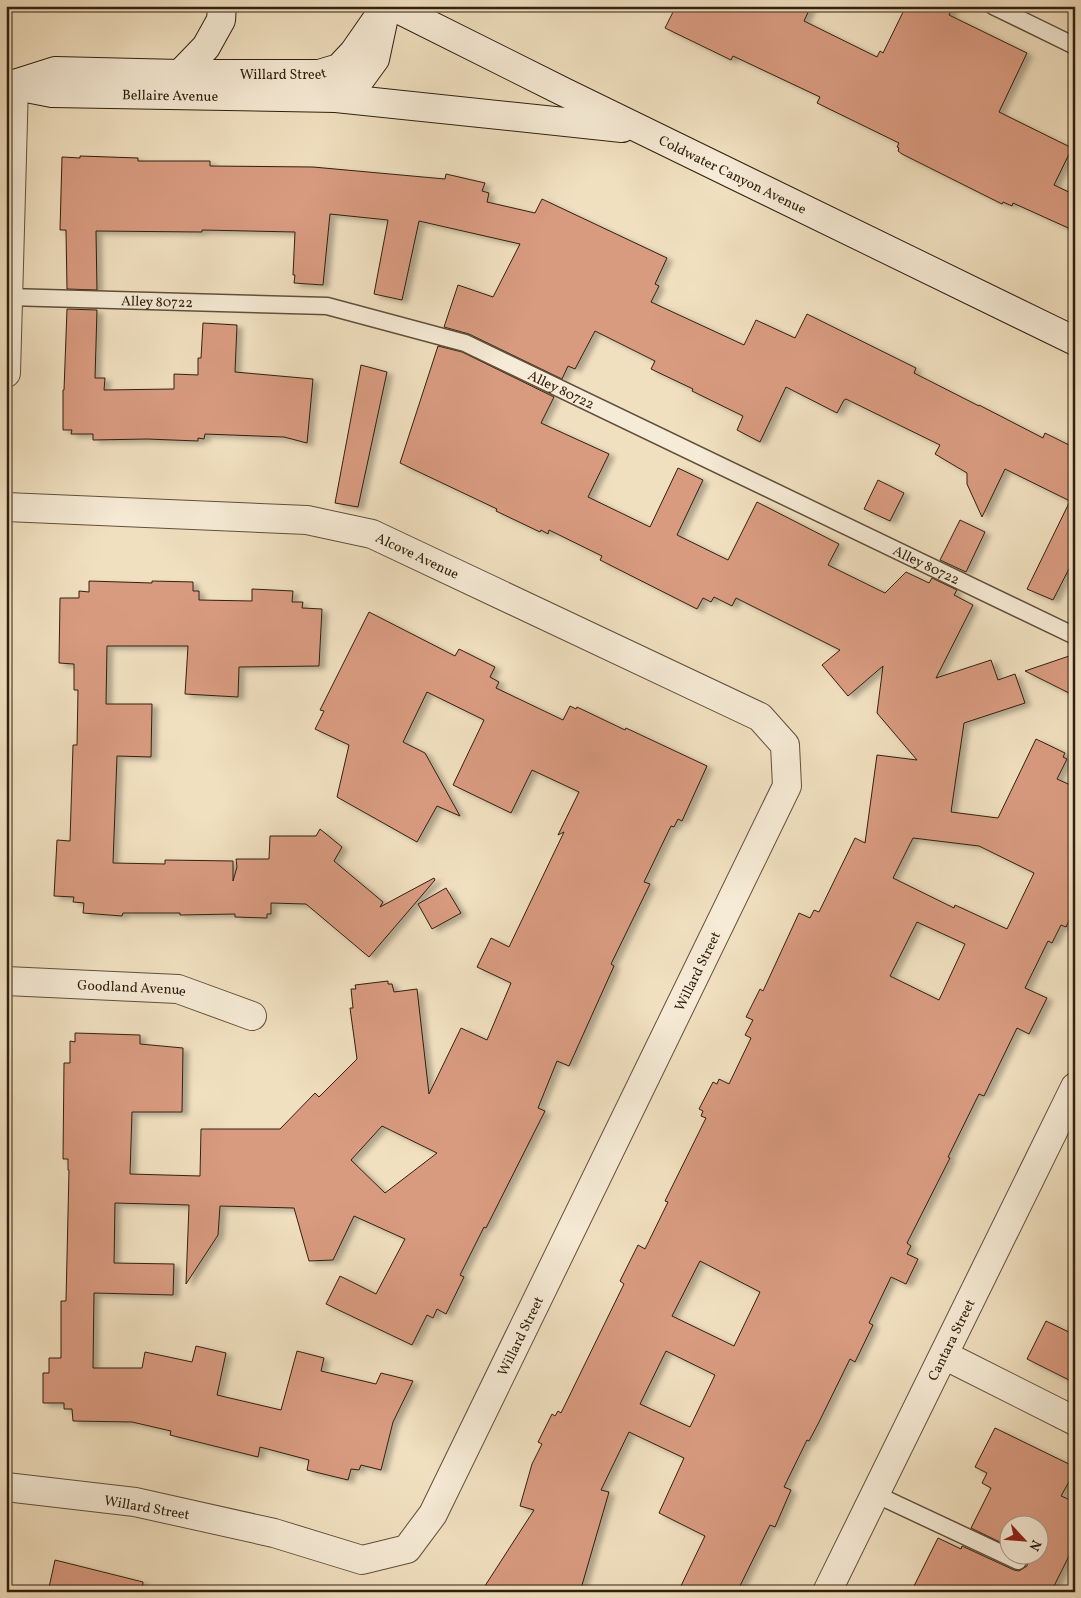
<svg xmlns="http://www.w3.org/2000/svg" width="1081" height="1598" font-family="Vollkorn,serif">
<style>
.building{fill:#d99b80;stroke:#31200e;fill-rule:evenodd;filter:url(#shadow)}
.lines{fill:none;stroke-linecap:round;stroke-linejoin:round}
.lane-casing{stroke:#61503a;stroke-width:19}
.street-casing{stroke:#61503a;stroke-width:30}
.secondary-casing{stroke:#31200e;stroke-width:30}
.lane{stroke:#f6ebd6;stroke-width:16}
.street{stroke:#f6ebd6;stroke-width:28}
.secondary{stroke:#f6ebd6;stroke-width:28}
.labels{text-anchor:middle;stroke-width:4;stroke-linejoin:round;paint-order:stroke}
.street-label{font-size:14px;fill:#31200e;stroke:#f6ebd6}
</style>
<defs>
<filter id="shadow"><feDropShadow dx="5.5" dy="3" stdDeviation="2.5" flood-color="#0004"/></filter>
</defs>
<rect width="100%" height="100%" fill="#f1e0c0"/>
<filter id="stains"><feTurbulence type="fractalNoise" baseFrequency=".004" numOctaves="4"/><feColorMatrix values="0 0 0 0 .2 0 0 0 0 .09 0 0 0 0 .02 0 0 0 .5 -.17"/></filter>
<radialGradient id="worn" r=".72"><stop offset=".6" stop-color="#630" stop-opacity="0"/><stop offset="1" stop-color="#630" stop-opacity=".3"/></radialGradient>
<g class="building">
<path d="M676,6H811L804,21L877,57L880,51L883,53L906,6H953L949,15L1027,53L999,112L1072,148L1054,185L1075,195V231L1013,203L1012,206L1003,202L1002,204L902,154L898,151L899,148L897,147L899,143L817,103L820,97L733,56L731,60L665,28Z"/>
<path d="M80,156L138,158V161H210V166L313,167L445,179L446,174L485,183L482,191L489,193L487,202L535,213L542,199L667,258L655,284L659,286L651,302L744,345L756,320L795,338L807,314L916,368L914,373L979,406V405L1043,438L1045,433L1075,448V557L1053,600L1027,589L1070,501L1005,469L982,517L967,484V473L935,454L940,445L846,399L844,400L837,413L786,387L760,442L737,430L743,416L692,391L693,389L651,369L655,361L595,331L575,369L568,366L562,379L469,334L444,327L458,285L493,297L520,244L419,221L402,300L374,294L388,220L330,214L323,285L294,283L295,275H293L295,232L202,230V232L96,231L97,290L67,289L66,230H60L62,157L80,158Z"/>
<path d="M67,309L97,310L95,378H105L104,390L174,389V374L198,375V358H201L203,323L237,325L235,372L313,379L307,443L284,437L205,434L204,439L198,438V441L147,439L93,440V434H71L72,430H63V390H64Z"/>
<path d="M438,346L462,352L554,397L541,423L609,454L588,497L650,527L678,468L703,480L677,535L728,560L757,502L839,544L828,565L885,593L906,572L929,583L932,578L957,590L954,595L973,605L936,678L991,660L998,680L1015,674L1025,703L964,723L951,812L998,818L1036,739L1065,753L1063,757L1067,759L1057,779L1075,787V908L1066,927L1061,925L1052,943L1048,941L1025,988L1047,998L1029,1034L1017,1028L984,1096L979,1094L948,1157L950,1158L907,1243L911,1246L907,1254L918,1259L906,1284L891,1277L869,1323L873,1325L855,1362L850,1359L818,1424L809,1441L807,1440L784,1487L791,1490L775,1527L770,1525L737,1592H678L705,1536L659,1513L684,1458L629,1432L601,1490L609,1492L580,1592H481L534,1510L520,1506L532,1464L542,1444L538,1442L552,1414L555,1416L558,1411L561,1413L624,1284L620,1281L638,1245L645,1249L668,1202L665,1201L706,1118L701,1116L703,1111L699,1109L713,1082L717,1084L719,1079L729,1084L751,1038L745,1035L753,1020L746,1017L760,989L763,991L799,913L810,918L814,910L819,912L855,838L865,843L877,755L917,760L877,713L883,666L848,696L822,665L840,650L736,598L732,606L714,597L711,602L703,598L697,609L600,560L602,556L549,530L548,534L541,530L540,532L496,511L497,509L400,463ZM913,838L979,846L1034,873L1007,929L955,905L954,908L893,878ZM917,922L965,944L939,1000L890,976ZM700,1261L760,1292L734,1346L672,1316ZM666,1351L715,1375L690,1427L640,1404Z"/>
<path d="M361,365L387,372L358,507L335,503Z"/>
<path d="M878,480L904,493L890,521L864,509Z"/>
<path d="M960,520L985,532L966,572L940,560Z"/>
<path d="M89,581L152,583V581L193,582V591H199V600L252,601V589L293,591L292,602H303L302,608L322,609L319,666L239,667L238,697L185,694L188,646H107L106,704H152L151,757L117,756L113,863L165,864V860L233,861V881L237,867L236,859H269L270,836H316L320,829L342,847L334,861L383,902L380,907L434,878L435,880L369,957L306,904L271,903V914H267V918L235,917V914L180,915V913H123L122,916L83,913L84,903L73,902L74,897L54,896L57,840L70,841L73,745H77L78,690H74V664L59,663L60,598H79V591L89,592Z"/>
<path d="M369,612L455,656L459,649L495,667L490,677L499,682L496,688L563,720L570,706L576,709L577,707L625,730L626,728L707,766L682,821L678,819L674,827L671,826L644,882L650,884L611,964L614,966L569,1066L557,1061L538,1108L545,1111L486,1228L484,1227L460,1275L464,1277L446,1314L437,1309L433,1318L427,1315L412,1345L326,1304L340,1276L376,1294L405,1239L354,1216L333,1260L309,1261L294,1208L220,1206L218,1235L186,1284L189,1205L115,1203L114,1263L174,1264L173,1295L94,1293L93,1368H142L145,1352L192,1362L196,1346L226,1353L217,1395L281,1410L297,1351L324,1358L321,1371L376,1384L381,1373L413,1381L393,1422L381,1470L361,1465L359,1470L351,1469L348,1480L307,1470L309,1460L260,1447L258,1457L170,1435L171,1431L132,1422L73,1421L72,1409H64V1403H43V1373H49V1358H61V1301H66L69,1170H68V1159H63L64,1063H70V1041L75,1042V1033L140,1035V1044L183,1048L182,1112H132L130,1174L200,1176L201,1129H280L315,1093L319,1097L357,1059L350,1008H353L351,989H356L355,985L388,981V984H392L394,992L417,989L429,1094L461,1028L487,1040L511,983L477,967L491,938L509,947L564,832L558,835L579,792L532,770L511,813L453,785L484,720L427,692L403,742L425,753L460,816L437,806L417,842L337,797L349,745L315,729L324,711L320,710ZM382,1126L437,1153L385,1193L351,1160Z"/>
<path d="M1075,654V696L1025,671Z"/>
<path d="M446,888L461,913L432,929L418,904Z"/>
<path d="M1046,1321L1075,1335V1383L1027,1359Z"/>
<path d="M995,1428L1075,1467V1471L1061,1496L1075,1502V1544L1051,1592H911L938,1538L961,1549L962,1546L1014,1570L1019,1571L1027,1566L1028,1561L1026,1556H1038V1526H1008V1546L971,1528L991,1488L982,1483L987,1473L975,1467Z"/>
<path d="M55,1560L143,1582L142,1592H48Z"/>
</g>
<g class="lines">
<g class="lane-casing">
<g id="lane">
<path d="M993,6L1075,46"/>
<path id="s1" d="M8,297L327,306L465,343L1075,636"/>
<path d="M875,1494L1018,1561"/>
</g>
</g>
<g class="street-casing">
<g id="street">
<path d="M6,373L14,84"/>
<path id="s2" d="M6,507L307,520L372,534L760,717L785,745L787,786L433,1514L407,1549L362,1560L274,1533L135,1502L6,1487"/>
<path id="s3" d="M6,981L178,989L252,1016"/>
<path d="M944,1355L1075,1421"/>
<path id="s4" d="M827,1592L1075,1087"/>
</g>
</g>
<g class="secondary-casing">
<g id="secondary">
<path id="s5" d="M392,6L564,92L1075,341"/>
<path d="M180,74L206,47L221,20L222,6"/>
<path id="s6" d="M6,84L52,93L336,98L622,128"/>
<path id="s7" d="M14,84L55,71L180,74H319L339,68L354,52L386,6"/>
<path d="M336,98L359,81L375,59L384,17"/>
</g>
</g>
<use href="#lane" class="lane"/>
<use href="#street" class="street"/>
<use href="#secondary" class="secondary"/>
</g>
<g class="labels">
<g class="street-label">
<text dy="5" stroke="none"><textPath href="#s7" startOffset="271">Willard Street</textPath></text>
<text dy="5" stroke="none"><textPath href="#s6" startOffset="165">Bellaire Avenue</textPath></text>
<text dy="5" stroke="none"><textPath href="#s5" startOffset="380">Coldwater Canyon Avenue</textPath></text>
<text dy="5" stroke="none"><textPath href="#s1" startOffset="149">Alley 80722</textPath></text>
<text dy="5" stroke="none"><textPath href="#s1" startOffset="569">Alley 80722</textPath></text>
<text dy="5" stroke="none"><textPath href="#s2" startOffset="418">Alcove Avenue</textPath></text>
<text dy="5" stroke="none"><textPath href="#s1" startOffset="974">Alley 80722</textPath></text>
<text transform="translate(697 971) rotate(-64)" y="5">Willard Street</text>
<text dy="5" stroke="none"><textPath href="#s3" startOffset="126">Goodland Avenue</textPath></text>
<text transform="translate(520 1336) rotate(-64)" y="5">Willard Street</text>
<text dy="5" stroke="none"><textPath href="#s4" startOffset="281">Cantara Street</textPath></text>
<text transform="translate(147 1507) rotate(10)" y="5">Willard Street</text>
</g>
</g>
<rect width="1081" height="1598" fill="none" stroke="#f1e0c0" stroke-width="25"/>
<rect x="8" y="8" width="1066" height="1583" fill="none" stroke="#31200e" stroke-width="2.5"/>
<rect x="12" y="12" width="1056" height="1573" fill="none" stroke="#31200e"/>
<g transform="translate(1024 1540) rotate(116)"><circle r="24" fill="#f6ebd6" stroke="#a79a86"/>
<path d="M0-4L9 19L0 12L-9 19Z" fill="#8f2418"/>
<text y="-8" font-size="14" font-weight="bold" text-anchor="middle" fill="#31200e">N</text>
</g>
<rect width="100%" height="100%" filter="url(#stains)"/>
<rect width="100%" height="100%" fill="url(#worn)"/>
</svg>
